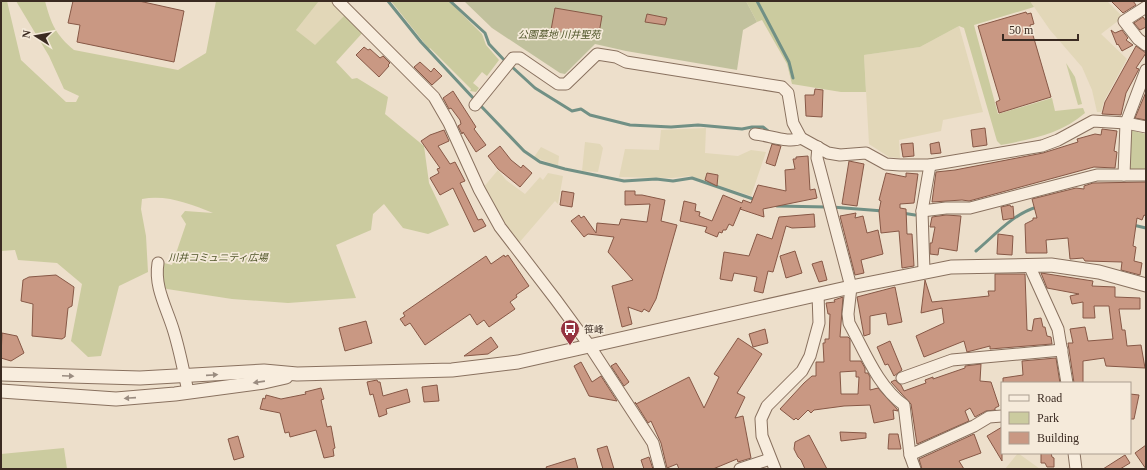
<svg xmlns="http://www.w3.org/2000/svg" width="1147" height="470" font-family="'Times New Roman','Noto Sans JP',serif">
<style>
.farmland{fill:#e2d7b8}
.green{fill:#cbcb9f}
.cemetery{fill:#c1c19d}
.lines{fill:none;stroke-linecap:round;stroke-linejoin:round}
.stream{stroke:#719085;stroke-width:3}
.building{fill:#c99883;stroke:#875846;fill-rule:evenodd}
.minor-casing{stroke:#89715f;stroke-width:13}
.tertiary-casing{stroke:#89715f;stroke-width:15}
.minor{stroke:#f8edde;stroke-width:11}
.tertiary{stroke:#f8edde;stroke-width:13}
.oneway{fill:#9a8c80}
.labels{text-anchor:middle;stroke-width:3.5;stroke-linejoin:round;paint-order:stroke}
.park-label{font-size:10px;font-style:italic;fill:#50562a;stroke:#f5eada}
.poi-label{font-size:10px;fill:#3b2b22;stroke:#f5eada;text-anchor:start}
</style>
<rect width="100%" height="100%" fill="#eddfcb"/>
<g class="farmland">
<path d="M319,1H334L347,13L315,46L296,30Z"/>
<path d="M1030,1H1107L1123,17L1101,34L1127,59L1104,101L1101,112H1097L1092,90L1082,67L1050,30Z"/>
<path d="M959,26L983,112L943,120L941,131L899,140L900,158L889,157L869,144L864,55L920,47Z"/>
<path d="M706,128L705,153L738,156L751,150L766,152L751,196L690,176L672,178L619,177L625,149L659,150L661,130Z"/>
<path d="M585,142L600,144L603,148L598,172L582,171Z"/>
<path d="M541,147L559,156L558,166L534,157Z"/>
<path d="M498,170L506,180L525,194L540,177L543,180L548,173L563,176L558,204L555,201L518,244L504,226L482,189Z"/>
<path d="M1018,453L1040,469H1005Z"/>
</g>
<g class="green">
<path d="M1,1H7L21,60L66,102H76L79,96L64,89L49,56L16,1H45C51,24 56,35 74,50L178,70L206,53L216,1H319L296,30L315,45L347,13L365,30L336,62L352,79L357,78L388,97L385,114L424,146L429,183L449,225L428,234L403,228L384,204L373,214L371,230L336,245L356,298L288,303L232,299L167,289L162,286L161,266L164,263L172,265L186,224L181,216L185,211L213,213C191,204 166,194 142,199L141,209L146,236L148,272L119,286L101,356L88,357L71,341L82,284L57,263L18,260L15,250L1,251Z"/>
<path d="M391,1H449L482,34L486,45L499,60L487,76L482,72L473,83L479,88L476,92L470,91L471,89L430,48L429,49Z"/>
<path d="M746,1H1030L1034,7L974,25L998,114L1052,98L1055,111L1083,108L1085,113C1061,134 1032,139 1001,145L997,141L964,28L959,26L920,47L864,55L866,92H841L792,84L787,64L762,20L757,22Z"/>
<path d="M1066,63L1075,77L1082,104L1078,105Z"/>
<path d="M1130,130L1146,134V170L1132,171L1128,168Z"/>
<path d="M64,448L67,469H1V454Z"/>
</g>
<path class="cemetery" d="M464,1H746L757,22L743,30L737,70L626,51L595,44L565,74L560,73L492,28Z"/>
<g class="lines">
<g class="stream">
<path d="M388,1L421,42L475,100"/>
<path d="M450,1L485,33L489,44L506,62"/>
<path d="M757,1L789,62L793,78"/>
<path d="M511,66L535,88L572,111L581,109L590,115L630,125L671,127L698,125L742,129L752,127H763L768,131"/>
<path d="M479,104L524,151L540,162L565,169L624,181L656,179L673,181L692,178L756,200"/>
<path d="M777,206L827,207"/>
<path d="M832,207L883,211"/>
<path d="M902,213L915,215"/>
<path d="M1133,225L1146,228"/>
<path d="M976,251C995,235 1013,214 1037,207"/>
</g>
</g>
<g class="building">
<path d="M73,1H139L184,11L174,62L77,42L80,25L68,23Z"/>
<path d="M1111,1H1133L1136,5L1123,13Z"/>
<path d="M555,8L602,16L598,39L551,30Z"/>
<path d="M1026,12L1027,14L1031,13L1034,24L1030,25L1051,97L999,113L996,102L1000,100L978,26Z"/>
<path d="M647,14L667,18L665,25L645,22Z"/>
<path d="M1143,17L1146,21V27L1140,30L1134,23Z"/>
<path d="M1111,30L1115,33L1122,30L1128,38L1126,40L1133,45L1122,51L1118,44L1117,45Z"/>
<path d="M1136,46L1146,53L1136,68L1139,69L1126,93L1121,115L1102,114L1105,102Z"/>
<path d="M364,47L368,50L370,49L380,58L383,56L390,63L388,65L389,66L379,77L356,55Z"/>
<path d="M420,62L431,72L434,68L442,76L432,85L414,67Z"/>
<path d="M815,89L823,90L822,117L806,116L805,95H814Z"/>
<path d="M453,91L476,127L474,129L486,145L476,152L463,132L462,134L458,126L461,124L460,120L451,108L449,109L443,98Z"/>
<path d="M1146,92V120L1135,118Z"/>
<path d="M985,128L987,145L973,147L971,130Z"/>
<path d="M1102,129L1117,131L1114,151L1117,152L1115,168L1094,167L969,201L962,200L932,202L936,172L955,170L1043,153L1078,142L1077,139L1095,134L1101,135Z"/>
<path d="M444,130L449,141L438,146L450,164L455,162L465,181L460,183L478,220L482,219L486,226L474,232L453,188L440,195L430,178L439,173L437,169L440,168L421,141L430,135Z"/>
<path d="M939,142L941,153L931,154L930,144Z"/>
<path d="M913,143L914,156L903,157L901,144Z"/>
<path d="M772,144L781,146L775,166L766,163Z"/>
<path d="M500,146L511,160L521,168L523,165L532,173L520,187L498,169L488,156Z"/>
<path d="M808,156L810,190L815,189L817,198L763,209L764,217L740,209L741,207L733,226L729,224L726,230H723L722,233L719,232L717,237L705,232L707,227L680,221L684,201L696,204L695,211L700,212L699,216L712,221L723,195L742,203L743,200L751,203L758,185L786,191L785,170L795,169L793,159H796V157Z"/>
<path d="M849,161L864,164L857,206L842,204Z"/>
<path d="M707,173L718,175L717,186L705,180Z"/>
<path d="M886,173L906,177V173L918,174L914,203L900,204V208L906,209L907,234H912L914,266L902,268L899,231L881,233L879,211L881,201L879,200Z"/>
<path d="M1146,182V216L1144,215L1142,220L1137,218L1133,246L1136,247L1134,261L1142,263L1140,275L1121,270L1122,262L1085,261L1083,258L1070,259L1068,238L1046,240L1047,253H1026L1025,224L1033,220V218H1037L1032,199L1076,188L1084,189V186L1093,183Z"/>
<path d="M562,191L574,193L572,207L560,205Z"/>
<path d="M625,191H635V195H642L665,200L661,221L677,225L656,299L649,312L644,309L642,312L628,307L632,324L622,327L612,286L633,280L608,252L614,237L588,234L584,237L571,221L579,215L581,218L584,216L596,233L597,223L619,225L621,219L647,222L650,204L625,205Z"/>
<path d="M1010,205L1011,207L1013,206L1014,218L1003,220L1001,207Z"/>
<path d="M856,213L855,218L863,216L867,233L878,230L883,254L861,260L864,273L855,275L840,216Z"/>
<path d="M814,214L815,227L792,228L786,226L773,272L768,271L763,293L754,291L757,277L734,273L732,281L720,279L724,252L749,256L757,234L772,239L779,217Z"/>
<path d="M946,215L961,216L957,251L939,248L938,255L930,254V243H932L935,227H930L932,217Z"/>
<path d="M998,234L1013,236L1012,255L997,254Z"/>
<path d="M795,251L802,273L786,278L780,256Z"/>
<path d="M504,255L505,257L508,255L529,286L516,295L517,297L510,302L515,309L489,327L484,320L477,325L470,314L425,345L410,323L405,326L400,319L405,316L403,313L486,256L491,264Z"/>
<path d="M822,261L827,280L819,282L812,264Z"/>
<path d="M1041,273L1093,281L1092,286L1115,287V297L1140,298V309H1119L1122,330H1125L1127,346L1141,345L1145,368L1106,366L1104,358L1083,361V383H1074L1068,343H1073L1070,329L1085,327L1088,341L1113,339L1109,306H1094L1095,318H1083V302L1072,304L1070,296L1079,294L1047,288Z"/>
<path d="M995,274H1025L1027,330L1032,331L1034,319L1041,318L1043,327H1045L1047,336L1051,337L1052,344L990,349V346L967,352L964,341L924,357L916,336L944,323L942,308L921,313L925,280L932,302L989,296L988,291H995Z"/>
<path d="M56,275L74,287L72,306L68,308L65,337L62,339L32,336L33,304L21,301L23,280L29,277Z"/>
<path d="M895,287L902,322L888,325L886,313L870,316V334L864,336L857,297Z"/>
<path d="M843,297L840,337H848L850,339V361H861L865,368V373H868L870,377V390L878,388L897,409L898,411L893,410L894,419L874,423L870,405L844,406L814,410L811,413L808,410L798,420L796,418L794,420L780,409L804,383L812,376H816V362H824L823,343H825V339H829L830,314H828L826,303L835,302L834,300ZM856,371V377H859L858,394H841L840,372Z"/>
<path d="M366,321L372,343L345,351L339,328Z"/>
<path d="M765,329L768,343L753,347L749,334Z"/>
<path d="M2,333L17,336L24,353L11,361L1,358Z"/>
<path d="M491,337L498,347L488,354L464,356Z"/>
<path d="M738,338L762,354L737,393L745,397L735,418L743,416L751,458L738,462L737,459L713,469H679L677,464L667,468L661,443L651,421L648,423L635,402L636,404L689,377L704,408L719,377L714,374Z"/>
<path d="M890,341L902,370L894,376L888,364L885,365L877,347Z"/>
<path d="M1056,358L1060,383H1003V378L1023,375L1022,361Z"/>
<path d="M581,362L592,382L601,376L617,401L589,396L574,366Z"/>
<path d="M616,363L629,382L624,386L611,366Z"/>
<path d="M981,364L980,381L991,382L999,406L995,408V410L986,411L975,417L970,408L965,411L969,421L917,444L911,404L891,382L895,380L901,385L904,391L926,383L925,380L933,377V379L965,368V366Z"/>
<path d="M377,380L378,382H380L383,396L407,389L410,402L386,409L387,414L379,417L373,394L370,395L367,382Z"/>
<path d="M437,385L439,401L424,402L422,387Z"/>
<path d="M321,388L324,399L321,400L327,427L331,426L335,448L333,449L334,456L324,458L316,430L290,437L289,432L285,433L280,413L260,409L263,398L265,399L266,395L281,399L306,394L305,392Z"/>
<path d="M1130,394L1139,395L1134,419H1130Z"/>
<path d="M1002,427V461L987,436Z"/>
<path d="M840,432L866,433V438L841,441Z"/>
<path d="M889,434H898L901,449H888Z"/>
<path d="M974,434L981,453L959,461L964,469H922L919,459Z"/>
<path d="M809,435L827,469H805L801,460L798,457L794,449L795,442Z"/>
<path d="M238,436L244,457L234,460L228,439Z"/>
<path d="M1146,445V469L1135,453Z"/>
<path d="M607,446L614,469H603L597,449Z"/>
<path d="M1041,453H1051L1052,457L1054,458V467H1047L1045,463H1041Z"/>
<path d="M1125,455L1130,463L1120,469H1103Z"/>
<path d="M649,457L653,469H644L641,460Z"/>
<path d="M575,458L578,469H547L546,467Z"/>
</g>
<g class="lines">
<g class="minor-casing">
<g id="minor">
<path d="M338,1L434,97L449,123L479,189L500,227L556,300L589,345L653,443L660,469"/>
<path d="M1146,7L1124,21L1138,39L1146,45"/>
<path d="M475,105L513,58H520L558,84H566L597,54L616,57L626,62L782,87L788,93L793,123L801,138L828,153L840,155L866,153L886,164L900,165H930L1042,146L1058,140L1093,121L1126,123L1146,127"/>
<path d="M755,134C769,135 789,144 801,138"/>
<path d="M818,147L817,158L851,287L848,314L849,323C864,350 878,387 904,405L910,455L915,469"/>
<path d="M1124,175L1126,123L1146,70"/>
<path d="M922,211L946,208H970L1097,175H1146"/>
<path d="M158,263C154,288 167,308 174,332C180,352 184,372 188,392"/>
<path d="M1029,265L1058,329L1067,383"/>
<path d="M924,271L922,211L930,165"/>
<path d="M902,378L952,360L1062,350"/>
<path d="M1074,453L1076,469"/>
<path d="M910,455L974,426L989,417L1002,416"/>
<path d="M740,469L770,459"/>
<path d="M775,469L762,436L761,419L767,406L802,371L810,356L819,323L818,294"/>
</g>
</g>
<g class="tertiary-casing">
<g id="tertiary">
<path d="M1,374L140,378L264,371L297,374L452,370L518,362L851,287L951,267L1051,265L1099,272L1146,285"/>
<path d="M1,391L116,399L175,394L264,382L286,377"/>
</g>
</g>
<use href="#minor" class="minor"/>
<use href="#tertiary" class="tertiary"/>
</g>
<defs><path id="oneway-solid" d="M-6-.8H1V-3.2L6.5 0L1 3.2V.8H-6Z"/></defs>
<g class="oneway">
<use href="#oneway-solid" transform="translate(212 375) rotate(-4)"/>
<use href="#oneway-solid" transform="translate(68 376) rotate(2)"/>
<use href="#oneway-solid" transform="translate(259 382) rotate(172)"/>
<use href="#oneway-solid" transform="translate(130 398) rotate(176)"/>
</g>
<defs>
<g id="bus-pin" transform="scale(1)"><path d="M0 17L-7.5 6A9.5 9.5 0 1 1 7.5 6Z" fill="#95323f" stroke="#f5eada"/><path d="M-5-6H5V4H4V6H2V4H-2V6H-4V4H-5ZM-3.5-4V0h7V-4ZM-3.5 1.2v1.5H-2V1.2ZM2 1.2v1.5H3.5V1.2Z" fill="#fff"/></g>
</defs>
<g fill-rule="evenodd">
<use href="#bus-pin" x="570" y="329"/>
</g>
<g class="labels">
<g class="park-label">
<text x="559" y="38">公園墓地 川井聖苑</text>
<text x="218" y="261">川井コミュニティ広場</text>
</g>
<g class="poi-label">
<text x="584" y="333">笹峰</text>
</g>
</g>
<rect width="1147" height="470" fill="none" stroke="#3b2b22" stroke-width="4"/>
<rect x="1001" y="382" width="130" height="72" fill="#f5eada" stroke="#ab9e90"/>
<rect x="1009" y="395" width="20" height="6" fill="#f8edde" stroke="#ab9e90"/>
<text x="1037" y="402" font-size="12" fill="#3b2b22">Road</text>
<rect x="1009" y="412" width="20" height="12" fill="#cbcb9f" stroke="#ab9e90"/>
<text x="1037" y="422" font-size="12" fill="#3b2b22">Park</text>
<rect x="1009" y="432" width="20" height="12" fill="#c99883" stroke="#ab9e90"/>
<text x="1037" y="442" font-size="12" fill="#3b2b22">Building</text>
<g transform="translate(36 36) rotate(281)" stroke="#f5eada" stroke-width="3" paint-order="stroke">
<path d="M0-3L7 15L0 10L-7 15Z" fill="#3b2b22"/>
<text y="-6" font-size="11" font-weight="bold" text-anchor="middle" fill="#3b2b22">N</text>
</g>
<path d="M1003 34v6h75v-6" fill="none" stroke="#3b2b22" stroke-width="2"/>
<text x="1009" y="34" font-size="12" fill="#3b2b22" stroke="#f5eada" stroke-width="3" paint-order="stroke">50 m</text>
</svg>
